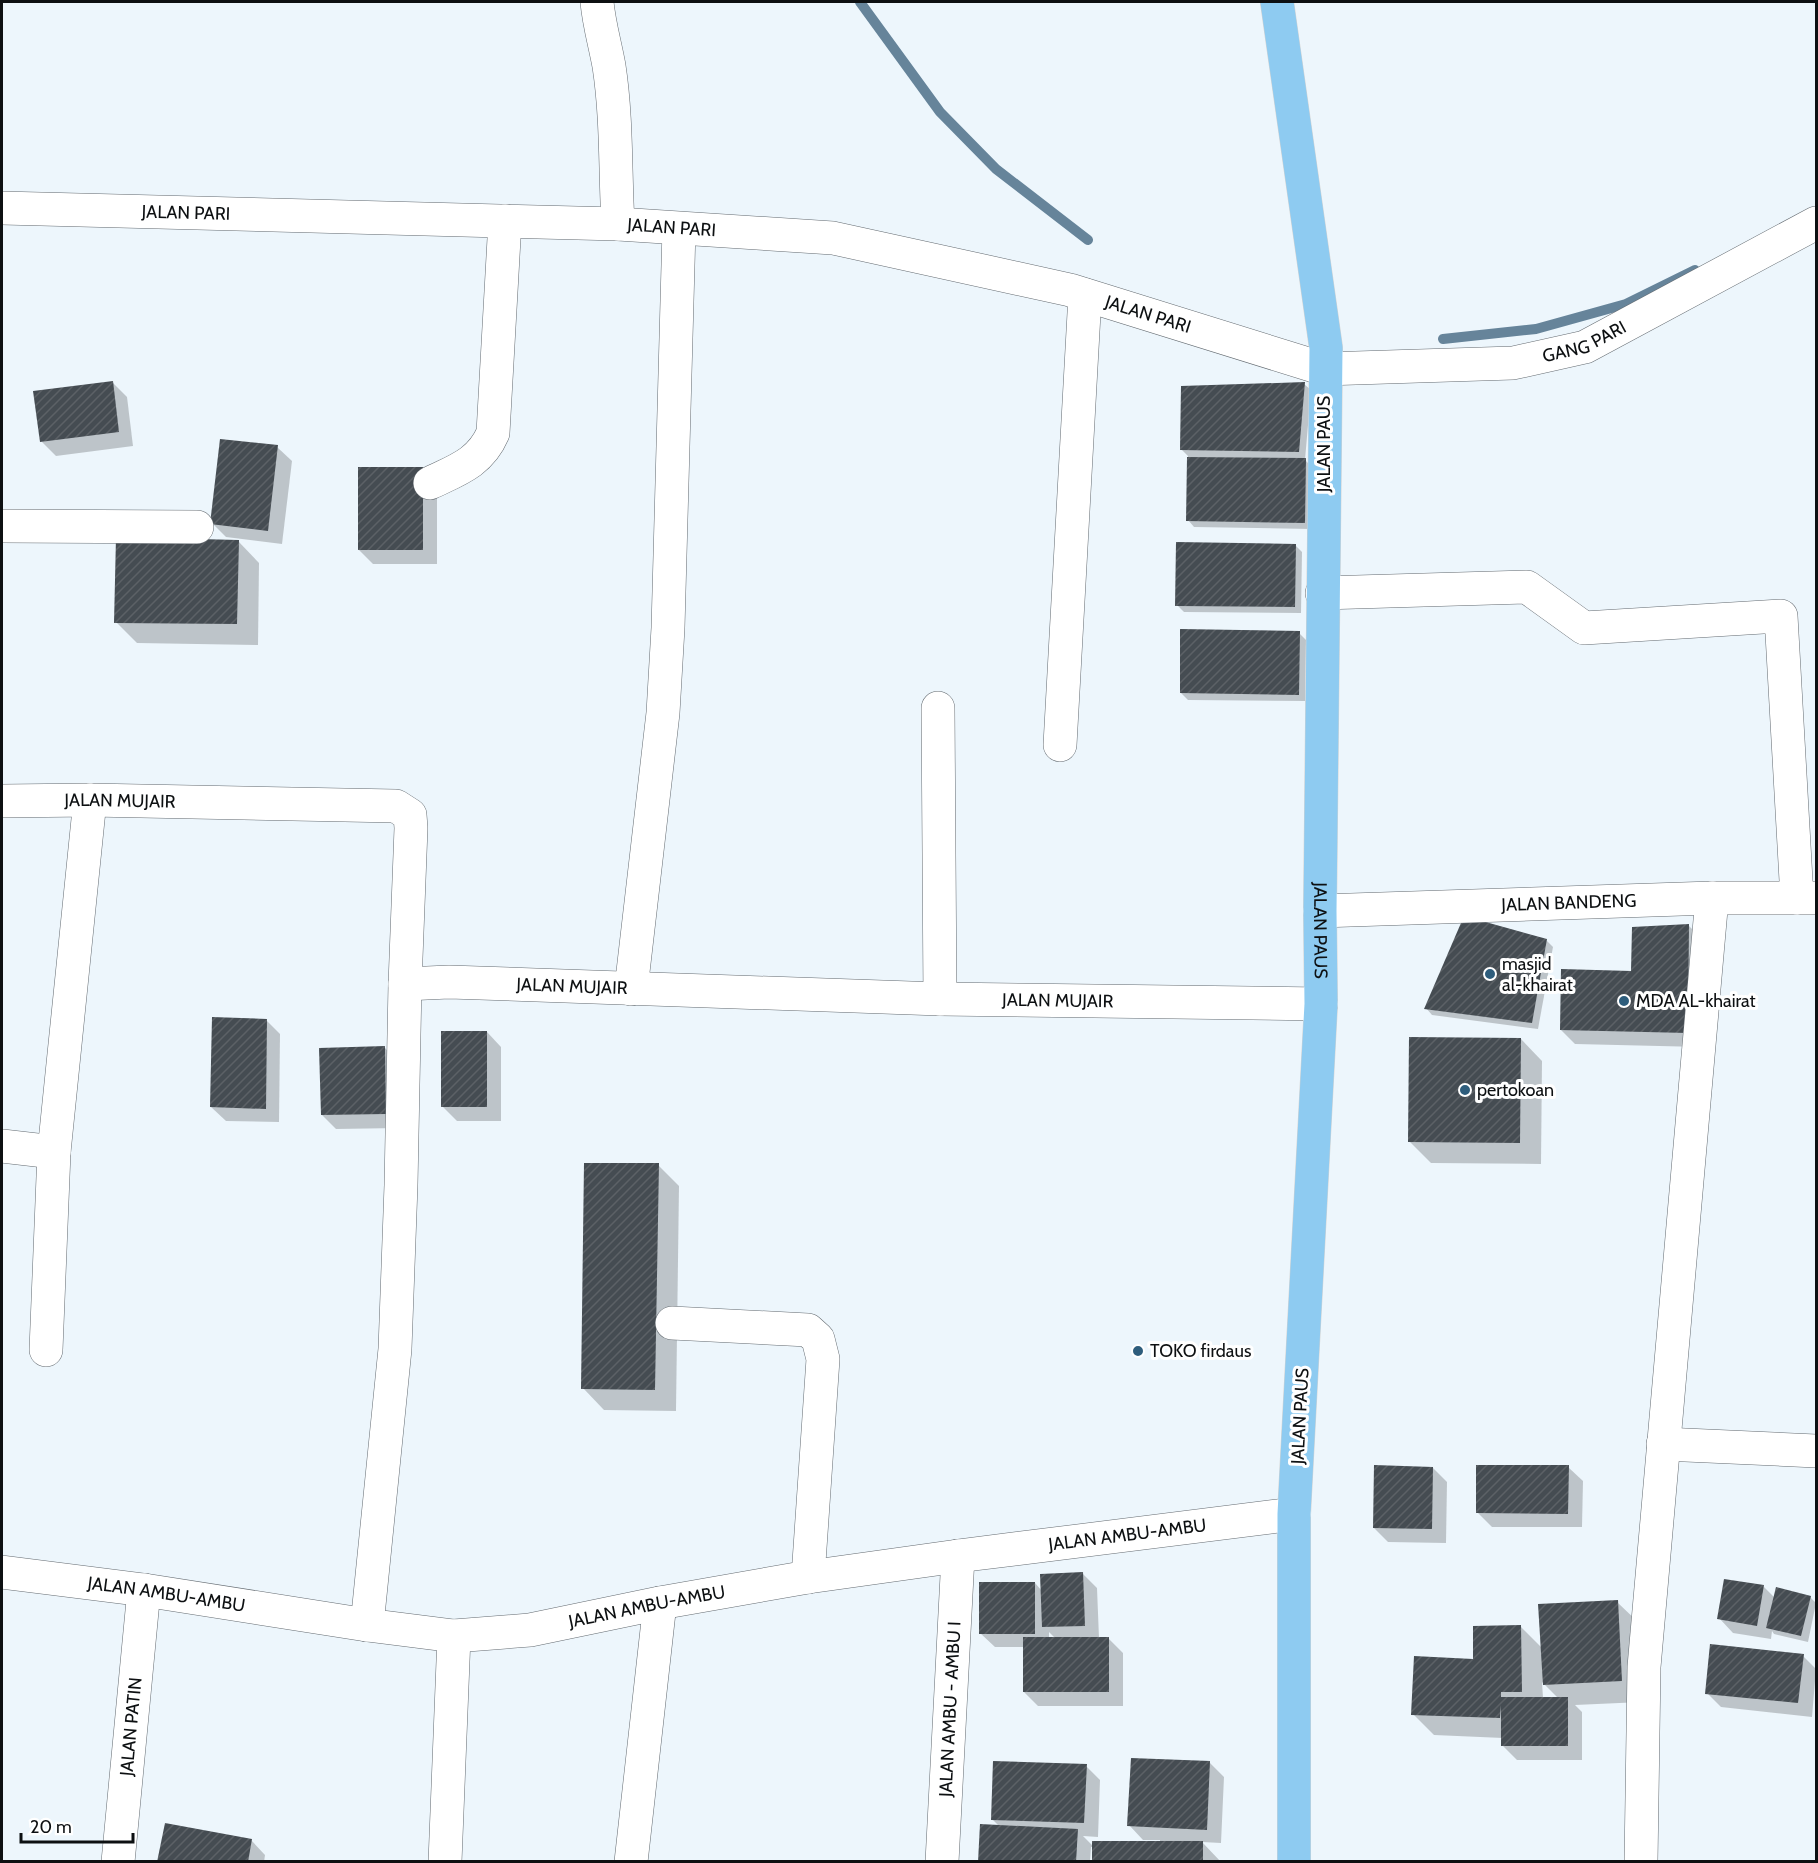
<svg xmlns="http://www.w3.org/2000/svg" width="1818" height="1863" font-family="Cabin,sans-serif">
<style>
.shadow{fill:#0003;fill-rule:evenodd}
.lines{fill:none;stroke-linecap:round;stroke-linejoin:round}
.stream{stroke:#66849a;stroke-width:10}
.building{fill:url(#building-hatch)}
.minor-casing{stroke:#646b71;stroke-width:34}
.major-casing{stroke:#d3d4d4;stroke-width:34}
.minor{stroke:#fff;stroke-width:33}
.major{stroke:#8ecbf1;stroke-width:33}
.poi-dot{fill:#2e5d7c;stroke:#fff;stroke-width:2}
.labels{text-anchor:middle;stroke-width:6;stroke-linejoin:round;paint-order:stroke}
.street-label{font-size:18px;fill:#0d1012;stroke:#fff}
.poi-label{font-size:18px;fill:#0d1012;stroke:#fff;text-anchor:start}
</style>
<defs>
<pattern id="building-hatch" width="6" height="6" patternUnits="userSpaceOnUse" patternTransform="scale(1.5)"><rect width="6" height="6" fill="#454c52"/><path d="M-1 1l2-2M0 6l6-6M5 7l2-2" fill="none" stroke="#5c6166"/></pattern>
</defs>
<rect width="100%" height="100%" fill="#edf6fc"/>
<g class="shadow">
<path d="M112,382L127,397L133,446L56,456L42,442Z"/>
<path d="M1304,384L1311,390L1305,460L1312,467L1311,529L1194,527L1188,520V456L1181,449Z"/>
<path d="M277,447L292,461L282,544L226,537L212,523Z"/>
<path d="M437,483V564H373L359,550Z"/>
<path d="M238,541L259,563L258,645L137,643L116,622Z"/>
<path d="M1295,545L1302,552L1301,613L1184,612L1177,605Z"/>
<path d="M1299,633L1306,640L1305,701L1188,700L1181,693Z"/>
<path d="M1689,926L1703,940L1701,1047L1575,1044L1561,1030Z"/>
<path d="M1546,940L1553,947L1538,1029L1432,1015L1426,1008Z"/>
<path d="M266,1020L280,1034L279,1122L226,1121L211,1107Z"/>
<path d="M487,1032L501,1047V1121H457L443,1107Z"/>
<path d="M1521,1039L1542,1061L1541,1164L1431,1163L1410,1142Z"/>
<path d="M384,1047L398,1062L399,1128L336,1129L322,1115Z"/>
<path d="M658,1165L679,1186L676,1411L604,1410L583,1388Z"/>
<path d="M1568,1467L1583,1481L1582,1527H1492L1478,1513Z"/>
<path d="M1433,1468L1447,1482L1446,1543L1388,1542L1374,1528Z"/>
<path d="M1083,1574L1097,1588L1099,1638H1108L1123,1653V1706H1038L1024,1692V1647H995L980,1633L1035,1583L1042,1591ZM1049,1632L1055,1638H1049Z"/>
<path d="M1764,1587L1775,1598L1810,1597L1816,1603L1808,1642L1774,1634L1772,1631L1771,1639L1733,1633L1719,1618Z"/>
<path d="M1617,1602L1639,1623L1642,1702L1575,1705L1582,1712V1760H1517L1503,1746V1738L1434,1735L1413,1714L1475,1660L1520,1626L1542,1648ZM1542,1682L1558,1698H1543Z"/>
<path d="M1803,1656L1816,1669L1812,1717L1721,1707L1707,1693Z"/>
<path d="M1210,1763L1224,1777L1221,1843L1202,1842L1221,1862H1094V1847H1091L1090,1862H979L1000,1827L992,1819L1086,1766L1100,1780L1098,1837L1083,1836L1094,1847L1160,1843V1840H1143L1129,1825Z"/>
<path d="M251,1840L265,1855L264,1862H159Z"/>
</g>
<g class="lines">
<g class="stream">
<path d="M860,2L940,112L996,169L1088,240"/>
<path d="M1443,339L1536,329L1626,304L1695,270"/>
</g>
</g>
<g class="building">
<path d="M113,381L119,432L40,442L33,391Z"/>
<path d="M1305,382L1299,452L1180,450L1181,386Z"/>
<path d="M220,439L278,445L268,531L210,524Z"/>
<path d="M1187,457L1306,458L1305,523L1186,521Z"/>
<rect x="358" y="467" width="65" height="83"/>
<path d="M116,537L239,540L237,624L114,623Z"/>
<path d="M1176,542L1296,544L1295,607L1175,606Z"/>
<path d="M1180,629L1300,631L1299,695L1180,693Z"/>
<path d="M1464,916L1547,939L1532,1023L1424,1009Z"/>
<path d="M1689,924L1688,1033L1560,1030L1561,969L1631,971L1632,927Z"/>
<path d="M212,1017L267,1019L266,1109L210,1107Z"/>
<rect x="441" y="1031" width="46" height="76"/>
<path d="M1409,1037L1521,1038L1520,1143L1408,1142Z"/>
<path d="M385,1046L386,1114L321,1115L319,1048Z"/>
<path d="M584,1163H659L655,1390L581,1389Z"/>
<path d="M1374,1465L1433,1467L1432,1529L1373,1528Z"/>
<path d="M1476,1465H1569L1568,1514L1476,1513Z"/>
<path d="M1083,1572L1085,1626L1042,1627L1040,1574Z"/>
<path d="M1724,1579L1764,1585L1757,1626L1717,1619Z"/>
<rect x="979" y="1582" width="56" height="52"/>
<path d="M1776,1587L1811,1596L1801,1636L1766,1628Z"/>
<path d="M1618,1600L1622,1681L1543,1685L1538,1604Z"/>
<path d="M1521,1625L1522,1692H1501V1697H1568V1746H1501V1705L1500,1718L1411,1715L1414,1656L1473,1659V1626Z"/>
<rect x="1023" y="1637" width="86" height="55"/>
<path d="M1710,1644L1804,1654L1798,1703L1705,1694Z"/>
<path d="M1131,1758L1210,1761L1207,1830L1127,1826Z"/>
<path d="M993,1761L1087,1764L1084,1823L991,1820Z"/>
<path d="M165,1823L252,1839L248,1862H157Z"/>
<path d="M980,1824L1078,1829L1076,1862H978Z"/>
<rect x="1092" y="1841" width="111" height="21"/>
</g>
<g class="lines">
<g class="minor-casing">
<g id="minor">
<path d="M597,2C599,24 605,44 609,66C617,118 615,172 618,224"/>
<path id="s1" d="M2,208L618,224L833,238L1070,290L1324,369L1513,363L1585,347L1816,223"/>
<path d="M430,483C457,470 480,463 493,433L505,221"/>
<path d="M2,526L197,527"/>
<path d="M1322,593L1527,587L1584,628L1781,616L1797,898"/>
<path d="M938,708L940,999"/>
<path d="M1060,745L1085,295"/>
<path id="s2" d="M2,801L90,800L396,806L410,815L411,828L405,984L449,982L940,999L1321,1004"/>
<path id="s3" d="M1320,911L1712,898H1816"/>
<path d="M631,989L663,713L668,628L679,229"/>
<path d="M2,1146L54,1152"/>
<path d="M672,1323L808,1330L818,1339L823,1359L808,1577"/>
<path d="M46,1350L54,1152L90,800"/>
<path d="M1663,1444L1816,1451"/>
<path id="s4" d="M2,1572L144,1590L367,1625L454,1636L530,1630L660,1603L808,1577L958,1556L1294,1514"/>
<path d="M367,1625L395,1349L401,1185L405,984"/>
<path id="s5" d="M118,1862L144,1590"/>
<path d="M445,1862L454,1636"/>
<path d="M631,1862L660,1603"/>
<path id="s6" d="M942,1862L958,1556"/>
<path d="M1641,1862L1644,1667L1712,898"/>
</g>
</g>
<g class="major-casing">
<g id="major">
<path id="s7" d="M1277,2L1326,348L1320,911L1321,1004L1294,1514V1862"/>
</g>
</g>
<use href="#minor" class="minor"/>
<use href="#major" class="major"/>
</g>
<g class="poi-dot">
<circle cx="1490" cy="974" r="6"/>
<circle cx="1624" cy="1001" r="6"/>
<circle cx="1465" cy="1090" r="6"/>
<circle cx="1138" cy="1351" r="6"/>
</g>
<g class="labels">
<g class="street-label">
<text dy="6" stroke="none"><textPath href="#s1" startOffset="184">JALAN PARI</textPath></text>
<text dy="6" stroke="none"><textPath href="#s1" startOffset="670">JALAN PARI</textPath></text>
<text dy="6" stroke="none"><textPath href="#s1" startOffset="1156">JALAN PARI</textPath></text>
<text dy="6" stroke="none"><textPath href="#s1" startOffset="1604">GANG PARI</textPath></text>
<text transform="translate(1324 444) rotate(-90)" y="6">JALAN PAUS</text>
<text dy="6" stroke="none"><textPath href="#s2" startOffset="118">JALAN MUJAIR</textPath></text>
<text dy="6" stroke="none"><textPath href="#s3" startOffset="249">JALAN BANDENG</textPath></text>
<text dy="6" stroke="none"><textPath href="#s7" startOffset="932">JALAN PAUS</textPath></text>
<text dy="6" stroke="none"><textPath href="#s2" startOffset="747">JALAN MUJAIR</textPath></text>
<text dy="6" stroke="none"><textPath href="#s2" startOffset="1233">JALAN MUJAIR</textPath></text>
<text transform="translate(1300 1416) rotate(-87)" y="6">JALAN PAUS</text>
<text dy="6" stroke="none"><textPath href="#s4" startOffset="1138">JALAN AMBU-AMBU</textPath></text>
<text dy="6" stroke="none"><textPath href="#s4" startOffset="166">JALAN AMBU-AMBU</textPath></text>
<text dy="6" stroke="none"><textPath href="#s4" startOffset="652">JALAN AMBU-AMBU</textPath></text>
<text dy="6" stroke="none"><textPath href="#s6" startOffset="153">JALAN AMBU - AMBU I</textPath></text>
<text dy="6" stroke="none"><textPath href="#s5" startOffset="136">JALAN PATIN</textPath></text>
</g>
<g class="poi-label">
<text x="1502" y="970">masjid<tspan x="1502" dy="21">al-khairat</tspan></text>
<text x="1636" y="1007">MDA AL-khairat</text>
<text x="1477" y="1096">pertokoan</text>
<text x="1150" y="1357">TOKO firdaus</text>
</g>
</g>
<rect width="1818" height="1863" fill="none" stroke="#0d1012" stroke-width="6"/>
<path d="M21 1833v9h112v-9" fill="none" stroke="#0d1012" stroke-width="3"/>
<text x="30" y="1833" font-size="18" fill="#0d1012" stroke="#ffffff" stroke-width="4.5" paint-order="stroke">20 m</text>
</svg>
